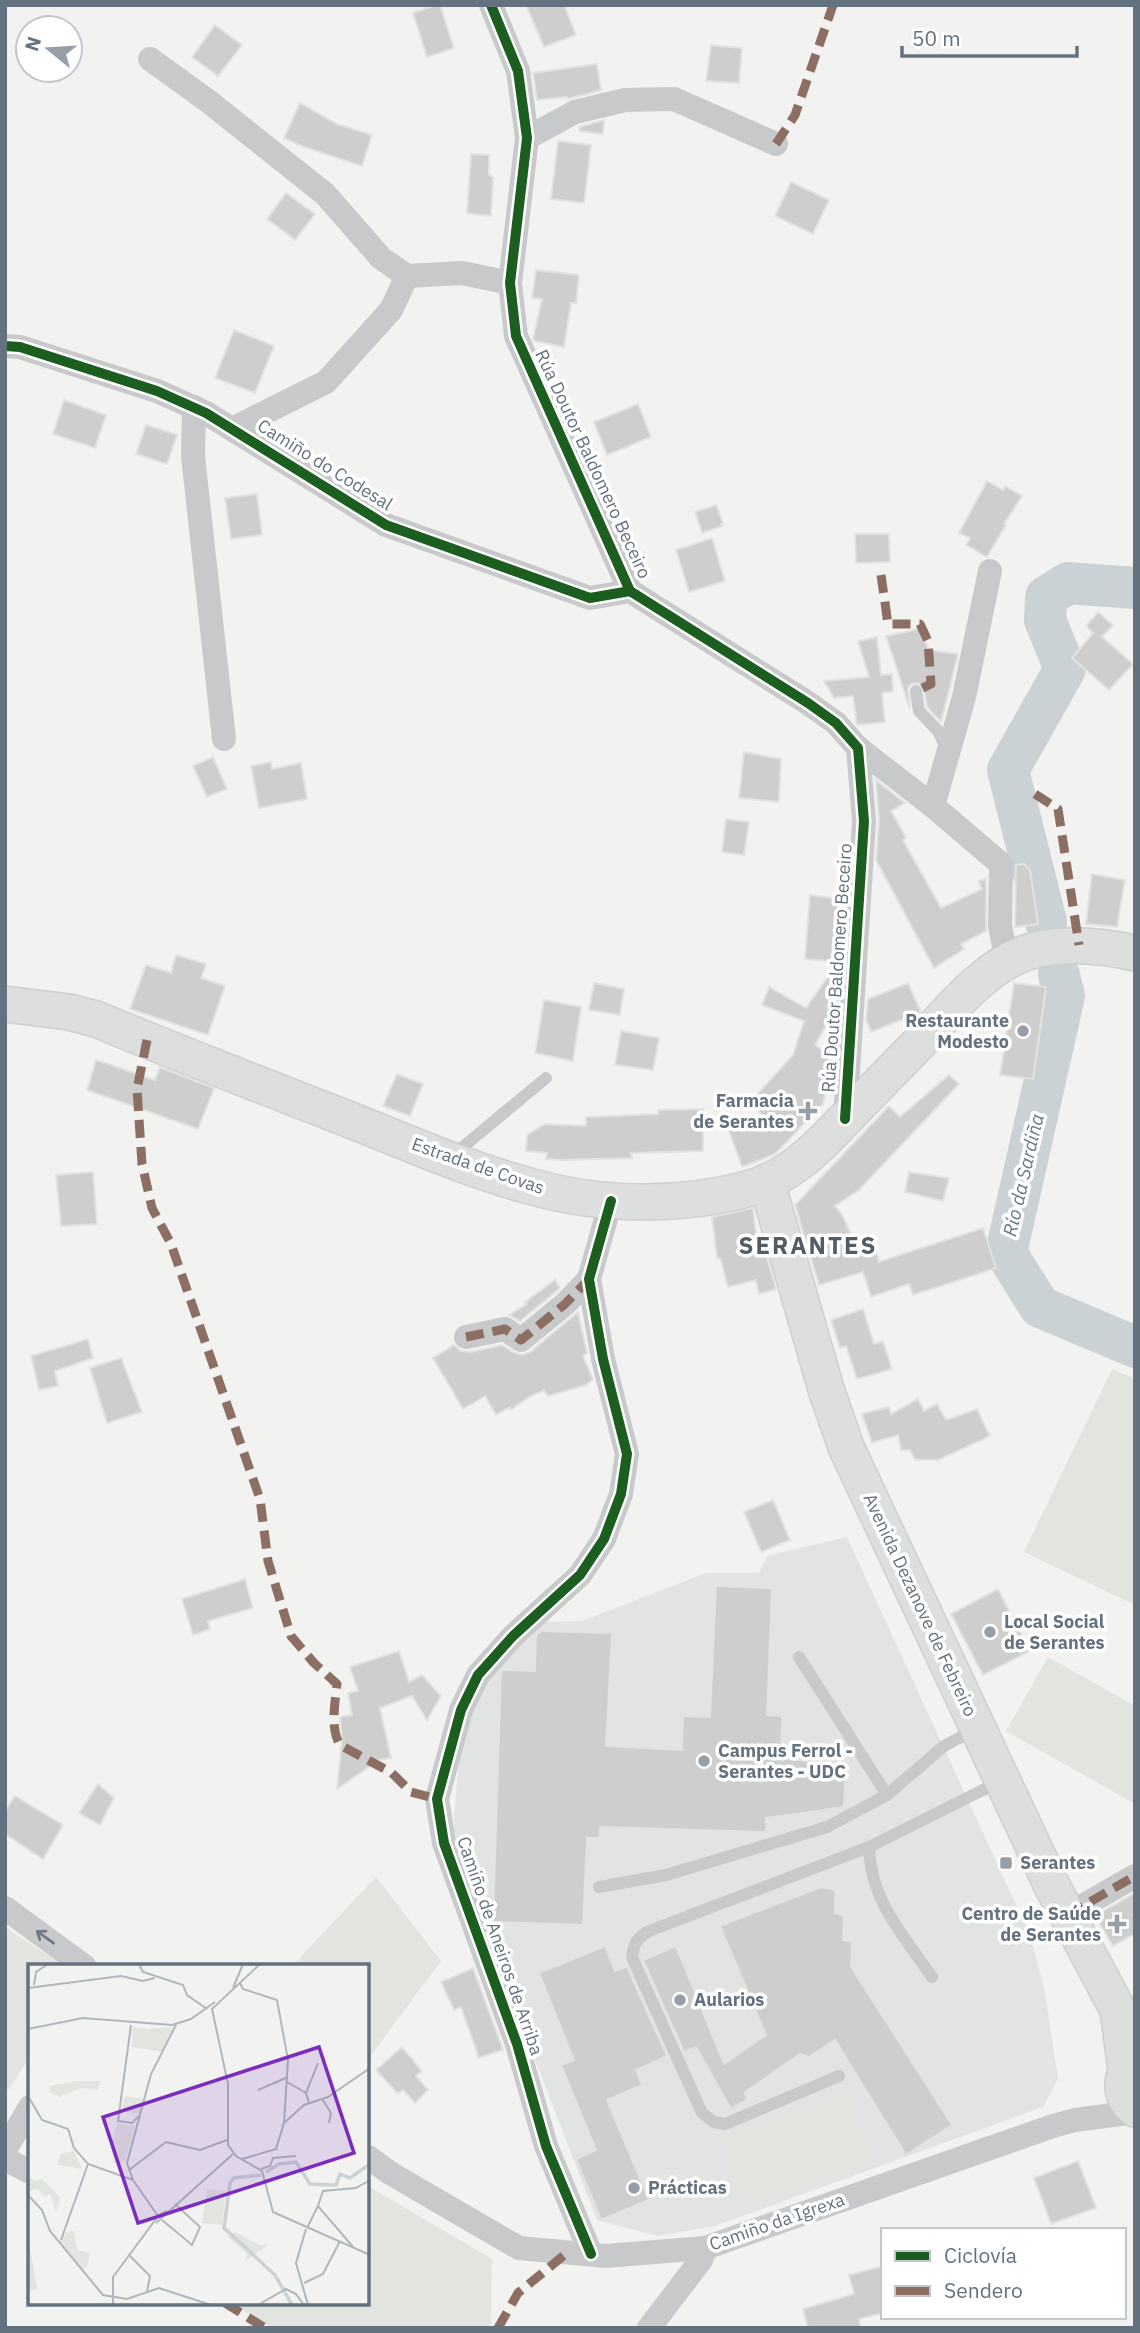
<svg xmlns="http://www.w3.org/2000/svg" width="1140" height="2333" font-family="'IBM Plex Sans',sans-serif">
<style>
.built{fill:#e2e4e3}
.green{fill:#e2e5df}
.lines{fill:none;stroke-linecap:round;stroke-linejoin:round}
.river{stroke:#cbd2d5;stroke-width:42}
.building{fill:#cdcecd;stroke:#e2e2e0;stroke-width:2}
.secondary-casing{stroke:#cecfce;stroke-width:38}
.service{stroke:#c8c9ca;stroke-width:12}
.minor{stroke:#c8c9ca;stroke-width:24}
.secondary{stroke:#dddede;stroke-width:35}
.quiet{stroke:#8d6e63;stroke-width:9;stroke-dasharray:18 9;stroke-linecap:butt}
.cycleway-casing{stroke:#fff;stroke-width:15}
.cycleway{stroke:#1b5e20;stroke-width:10}
.oneway{stroke:#6e7b86}
.poi-dot{fill:#969fa7;stroke:#fff;stroke-width:2.5}
.labels{text-anchor:middle;stroke-width:7;stroke-linejoin:round;paint-order:stroke}
.street-label{font-size:18px;fill:#64727f;stroke:#fff}
.poi-label{font-size:18px;font-weight:bold;fill:#64727f;stroke:#fff;text-anchor:start}
.water-label{font-size:19px;font-style:italic;fill:#647a84;stroke:#fff}
.district-label{font-size:24px;font-weight:bold;letter-spacing:2px;fill:#515c65;stroke:#fff}
.inset-river{fill:none;stroke:#cbd2d5;stroke-width:3.5}
.inset-road{fill:none;stroke:#b0b7bc;stroke-width:2}
.view{fill:#7b2cbf;fill-opacity:0.15;stroke:#7b2cbf;stroke-width:3.5}
.inset-edge{fill:none;stroke:#64727f;stroke-width:3.5}
</style>
<rect width="100%" height="100%" fill="#f2f3f0"/>
<path class="built" d="M847,1537L1030,1935L1045,1992L1058,2079L1043,2107L715,2226L657,2236L597,2220L452,1845L460,1743L480,1686L543,1622L582,1621L706,1573H759L767,1556Z"/>
<g class="green">
<path d="M1112,1369L1135,1379V1605L1024,1552Z"/>
<path d="M1048,1657L1135,1706V1804L1006,1731Z"/>
<path d="M376,1877L441,1961L368,2059V1966L293,1965Z"/>
<path d="M5,1927L62,1965L30,1966V2057L5,2095Z"/>
<path d="M850,2095L872,2162L743,2206L720,2139Z"/>
<path d="M368,2186L492,2259L491,2323L489,2328H271L231,2303H368Z"/>
</g>
<g class="lines">
<g class="river">
<path d="M1046,922L1008,770L1065,669L1045,620L1046,597L1068,583L1135,588"/>
<path d="M1059,975L1064,996L1006,1253L1040,1307L1135,1347"/>
</g>
</g>
<g class="building">
<path d="M437,5H440L454,48L427,57L413,13Z"/>
<path d="M526,5H564L576,35L544,47Z"/>
<path d="M215,25L242,45L218,76L192,57Z"/>
<path d="M711,45L742,48L739,83L706,81Z"/>
<path d="M597,64L601,90L568,99L567,97L537,100L533,73Z"/>
<path d="M300,103L337,124L372,135L362,166L304,147L284,138Z"/>
<path d="M604,120L603,134L580,131L579,127Z"/>
<path d="M558,141L591,145L584,203L551,199Z"/>
<path d="M471,154L489,155V175L493,177L491,216L467,213Z"/>
<path d="M791,182L829,200L813,234L775,216Z"/>
<path d="M286,193L315,214L295,240L267,219Z"/>
<path d="M536,270L579,275L576,303H571L564,347L535,341L533,339L542,299L532,298Z"/>
<path d="M234,330L274,346L255,393L215,378Z"/>
<path d="M64,400L106,415L95,448L53,434Z"/>
<path d="M638,404L651,437L607,455L594,422Z"/>
<path d="M146,425L177,435L167,464L136,454Z"/>
<path d="M987,481L1003,490L1005,486L1022,496L1004,524L1006,525L987,557L966,545L970,538L959,533Z"/>
<path d="M257,494L262,535L231,539L225,498Z"/>
<path d="M716,505L723,523L721,524L723,526L702,533L695,512Z"/>
<path d="M855,534H889L890,562L856,563Z"/>
<path d="M712,538L725,581L689,592L676,550Z"/>
<path d="M1098,612L1113,625L1102,637L1133,664L1109,690L1072,658L1093,633L1086,626Z"/>
<path d="M919,629L929,650L958,654L941,722L927,707L924,689L919,683L911,684L908,688L910,709L886,636Z"/>
<path d="M877,637L881,675L892,674L893,691L882,693L885,722L857,725L853,696L834,698L824,681L869,677L858,641Z"/>
<path d="M744,752L781,759L779,802L739,798Z"/>
<path d="M213,757L227,789L207,797L193,766Z"/>
<path d="M271,762L272,769L301,763L307,799L259,808L251,766Z"/>
<path d="M876,780L905,803L891,811L906,838L903,840L941,908L982,889L978,881L986,879V931L961,944L964,949L934,968L876,860L879,820Z"/>
<path d="M726,819L749,822L744,855L722,852Z"/>
<path d="M1024,864L1030,870L1038,924L1015,927L1016,865Z"/>
<path d="M1092,874L1125,880L1117,927L1086,924Z"/>
<path d="M810,895L840,899L834,934L842,935L840,962L805,959Z"/>
<path d="M176,955L206,964L201,978L225,986L208,1035L130,1009L146,965L171,973Z"/>
<path d="M830,974L839,979L837,1006L815,1045L834,1058L823,1104L775,1154L742,1167L728,1128L761,1114L751,1101L793,1055L804,1021L762,1005L769,987L806,1008Z"/>
<path d="M594,983L624,989L620,1015L589,1010Z"/>
<path d="M908,983L921,1012L871,1032L866,1020L868,999Z"/>
<path d="M1014,983L1046,987L1033,1079L1000,1075Z"/>
<path d="M544,1000L581,1007L573,1061L535,1053Z"/>
<path d="M621,1031L659,1038L653,1070L615,1065Z"/>
<path d="M96,1060L155,1080L160,1067L214,1088L198,1129L87,1090Z"/>
<path d="M397,1074L423,1084L410,1116L383,1106Z"/>
<path d="M949,1075L959,1084L859,1190L835,1206L842,1215L861,1255L876,1250L879,1262L983,1228L996,1268L913,1295L909,1284L871,1297L863,1272L819,1285L795,1205L889,1106L900,1117Z"/>
<path d="M703,1109V1151L631,1153L632,1158L562,1160L546,1159L547,1153L526,1151L527,1135L545,1124L586,1126V1117L658,1114V1110Z"/>
<path d="M93,1172L97,1224L61,1226L56,1175Z"/>
<path d="M909,1172L949,1178L943,1201L905,1192Z"/>
<path d="M753,1208L757,1241L762,1240L776,1289L759,1294L756,1280L728,1287L720,1258H717L712,1217Z"/>
<path d="M555,1280L560,1288L520,1321L509,1315L527,1304L525,1302Z"/>
<path d="M863,1309L874,1344L883,1341L892,1369L857,1379L846,1346L840,1348L831,1320Z"/>
<path d="M578,1312L587,1353L583,1356L593,1379L586,1385L548,1396L544,1390L529,1397L511,1410L510,1407L496,1415L485,1396L463,1409L433,1358L454,1345L461,1351L472,1352L502,1345L513,1352L522,1355L530,1352Z"/>
<path d="M88,1339L93,1358L55,1371L58,1386L39,1390L31,1356Z"/>
<path d="M121,1358L142,1412L107,1423L90,1368Z"/>
<path d="M918,1399L924,1411L937,1404L946,1420L977,1409L990,1436L938,1460H915L910,1450H901L898,1435L872,1443L862,1414L889,1407L891,1414Z"/>
<path d="M773,1500L790,1540L761,1552L744,1512Z"/>
<path d="M245,1579L253,1608L208,1621L210,1629L193,1635L182,1599Z"/>
<path d="M716,1586L772,1588L767,1715L782,1716L781,1757L846,1768L844,1807L766,1818V1832L600,1827L599,1838H587L583,1925L493,1922L501,1672L503,1670L535,1671L536,1635L541,1631L612,1633L606,1746L682,1750L683,1716L710,1717Z"/>
<path d="M998,1589L1030,1651L983,1675L951,1614Z"/>
<path d="M399,1651L409,1682L422,1675L441,1696L427,1720L412,1696L380,1708L391,1758L379,1760L337,1789L342,1738L340,1717L352,1715L348,1693L358,1691L350,1667Z"/>
<path d="M98,1784L114,1798L100,1825L79,1813Z"/>
<path d="M15,1796L63,1825L43,1859L5,1834V1811Z"/>
<path d="M821,1887L835,1890V1913L844,1916L843,1940L852,1942L851,1967L952,2125L906,2155L835,2040L809,2057L800,2054L745,2092L747,2099L731,2109L696,2047L684,2052L643,1960L676,1946L724,2064L766,2035L720,1926Z"/>
<path d="M1135,1893V1934L1113,1946L1095,1916Z"/>
<path d="M605,1946L615,1971L627,1967L667,2056L636,2070L642,2085L607,2100L649,2200L601,2220L576,2159L596,2150L561,2065L574,2060L539,1973Z"/>
<path d="M473,1968L503,2050L479,2058L461,2007L454,2010L441,1982Z"/>
<path d="M402,2047L422,2071L416,2076L428,2090L415,2103L403,2090L398,2094L376,2070Z"/>
<path d="M1078,2161L1096,2208L1051,2224L1034,2178Z"/>
<path d="M883,2266V2313L859,2319L861,2328H808L803,2309L854,2294L849,2275Z"/>
</g>
<g class="lines">
<g class="secondary-casing">
<g id="secondary">
<path d="M5,1004L69,1012L96,1019C175,1052 255,1083 335,1114C400,1139 465,1169 533,1187C600,1206 680,1207 747,1189C788,1178 817,1149 845,1119C871,1092 897,1066 923,1039C952,1008 984,968 1025,953C1060,941 1099,945 1135,953"/>
<path d="M767,1183L826,1389L846,1447L1051,1884L1118,2010L1135,2031"/>
<path d="M1118,2010L1126,2070"/>
<path d="M1135,2059C1120,2074 1118,2095 1135,2109"/>
</g>
</g>
<g class="service">
<path d="M916,691L919,711L938,731L946,748"/>
<path d="M452,1156L546,1078"/>
<path d="M799,1657L887,1795L944,1746L976,1729"/>
<path d="M599,1887L666,1875L827,1827L887,1795"/>
<path d="M932,1977C903,1935 870,1900 869,1847L999,1782"/>
<path d="M839,2076L725,2124L714,2122L702,2113L632,1957C634,1943 637,1938 649,1931L869,1847"/>
</g>
<g class="minor">
<path d="M491,5L518,71L527,138L510,283L516,336L630,591L808,703L836,723L858,748L864,821L845,1119"/>
<path d="M150,59L208,101L325,194L381,258L407,276L462,273L510,283"/>
<path d="M527,138L575,112L625,100L674,99L776,144"/>
<path d="M5,346L20,347L157,391L206,413L386,525L590,598L630,591"/>
<path d="M194,407L193,456L224,739"/>
<path d="M232,429L326,382L391,310L407,276"/>
<path d="M990,571L964,697L933,806L1001,864L1000,926L1007,962"/>
<path d="M858,748L933,806"/>
<path d="M466,1337L505,1329L521,1340L565,1304L589,1279"/>
<path d="M5,1908L84,1966"/>
<path d="M1067,1915L1135,1876"/>
<path d="M5,2150L30,2107"/>
<path d="M368,2157L390,2173L519,2248L606,2256L705,2248L1053,2126L1075,2120L1135,2112"/>
<path d="M5,2159L30,2172"/>
<path d="M591,2254L546,2146L517,2044L444,1843L437,1799L461,1710L478,1675L513,1636L580,1575L604,1539L621,1494L627,1454L603,1359L589,1279L611,1201"/>
<path d="M649,2328L701,2260L705,2248"/>
</g>
<use href="#secondary" class="secondary"/>
<g class="quiet">
<path d="M776,144L795,115L833,5"/>
<path d="M881,575L888,624H920L928,641L931,684L916,691"/>
<path d="M1035,794L1058,809L1079,945"/>
<path d="M147,1040L137,1089L142,1164L152,1208L171,1244L260,1499L268,1561L291,1636L314,1663L337,1684C335,1704 330,1728 340,1745L392,1773L411,1792L437,1799"/>
<path d="M466,1337L505,1329L521,1340L565,1304L589,1279"/>
<path d="M1067,1915L1135,1876"/>
<path d="M225,2303L265,2328"/>
<path d="M498,2328L518,2293L568,2252"/>
</g>
<g class="cycleway-casing">
<g id="cycleway">
<path d="M491,5L518,71L527,138L510,283L516,336L630,591L808,703L836,723L858,748L864,821L845,1119"/>
<path d="M5,346L20,347L157,391L206,413L386,525L590,598L630,591"/>
<path d="M591,2254L546,2146L517,2044L444,1843L437,1799L461,1710L478,1675L513,1636L580,1575L604,1539L621,1494L627,1454L603,1359L589,1279L611,1201"/>
</g>
</g>
<use href="#cycleway" class="cycleway"/>
</g>
<defs><path id="oneway-shaft" d="M-6 0H5M1.5-3L5.5 0L1.5 3" fill="none" stroke-width="1.6" stroke-linecap="round" stroke-linejoin="round" transform="scale(1.75)"/></defs>
<use class="oneway" href="#oneway-shaft" transform="translate(45 1937) rotate(-144)"/>
<g class="poi-dot">
<circle cx="1023" cy="1031" r="7"/>
<path d="M804.5 1100.5h7v7h7v7h-7v7h-7v-7h-7v-7h7z"/>
<circle cx="990" cy="1632" r="7"/>
<circle cx="704" cy="1761" r="7"/>
<rect x="999" y="1856" width="14" height="14" rx="3.5"/>
<path d="M1113.5 1913.5h7v7h7v7h-7v7h-7v-7h-7v-7h7z"/>
<circle cx="680" cy="2000" r="7"/>
<circle cx="634" cy="2188" r="7"/>
</g>
<g class="labels">
<g class="street-label">
<text transform="translate(593 464) rotate(65)" y="6">Rúa Doutor Baldomero Beceiro</text>
<text transform="translate(325 465) rotate(32)" y="6">Camiño do Codesal</text>
<text transform="translate(837 968) rotate(-86)" y="6">Rúa Doutor Baldomero Beceiro</text>
<text transform="translate(478 1166) rotate(19)" y="6">Estrada de Covas</text>
<text transform="translate(920 1605) rotate(65)" y="6">Avenida Dezanove de Febreiro</text>
<text transform="translate(500 1946) rotate(71)" y="6">Camiño de Aneiros de Arriba</text>
<text transform="translate(777 2222) rotate(-19)" y="6">Camiño da Igrexa</text>
</g>
<g class="poi-label">
<text x="1009" y="1027" text-anchor="end">Restaurante<tspan x="1009" dy="21">Modesto</tspan></text>
<text x="794" y="1107" text-anchor="end">Farmacia<tspan x="794" dy="21">de Serantes</tspan></text>
<text x="1004" y="1628">Local Social<tspan x="1004" dy="21">de Serantes</tspan></text>
<text x="718" y="1757">Campus Ferrol -<tspan x="718" dy="21">Serantes - UDC</tspan></text>
<text x="1020" y="1869">Serantes</text>
<text x="1101" y="1920" text-anchor="end">Centro de Saúde<tspan x="1101" dy="21">de Serantes</tspan></text>
<text x="694" y="2006">Aularios</text>
<text x="648" y="2194">Prácticas</text>
</g>
<g class="water-label">
<text transform="translate(1023 1175) rotate(-77)" y="7">Río da Sardiña</text>
</g>
<g class="district-label">
<text x="808" y="1254">SERANTES</text>
</g>
</g>
<g transform="translate(28 1964)">
<rect width="341" height="341" fill="#f2f3f0"/>
<path d="M105,63L118,65L145,63L135,88L104,83ZM48,117H73L70,126L53,124L31,133L21,128L22,122ZM97,132L115,135L111,150L94,146ZM89,159L107,162L97,197L91,199L86,198L83,183ZM46,187L54,205L29,201L33,190ZM0,212L6,217L14,215L33,234L28,248L22,229L18,233L9,225L0,227ZM179,225L198,227L194,261L174,259ZM40,267H46L49,286L62,289L59,303L53,306L32,277ZM207,268L233,282L240,279L239,282L217,297L219,289L199,273ZM0,271L9,325L0,327Z" fill="#e2e5df"/>
<path class="inset-river" d="M238,208L251,200L268,198L282,220L303,221H308L312,210L322,214L342,200M233,211L206,214L202,219L196,264L247,311L264,341"/>
<path class="inset-road" d="M111,0L115,8L155,21L159,31L179,45M232,0L184,45L200,120V181L208,192L234,207L245,248L342,291M212,19L215,25L249,36L260,96L256,159M6,21L8,8L20,0M0,24L93,12L115,17L127,14M205,24L215,0M103,61L90,157L104,159L111,152M0,65L55,54L144,61L163,55L187,38M259,118L278,129M230,126L260,113M0,132L14,156L40,165L46,184L60,200L105,216M295,136L303,149L301,159M281,139L278,129L290,99M214,195L248,185L256,159L276,141L300,133L342,104M233,205L242,202L245,194L268,192M101,206L138,178L172,186L199,176M0,231L14,246L22,267L75,331L99,335L131,324L183,341M290,242L295,227L328,224L342,216M130,252L105,216L99,199L123,110L148,61M134,256L164,281L172,263L147,240M128,259L205,190M279,264L290,242L326,284M278,265L268,299L280,341M33,276L60,200M102,292L122,312L119,328M276,319L295,310L312,277M85,341V313L131,251L139,247M230,341L258,325L268,330L276,341"/>
<path class="view" d="M291,83L326,189L110,259L75,153Z"/>
<rect width="341" height="341" class="inset-edge"/>
</g>
<rect width="1140" height="2333" fill="none" stroke="#64727f" stroke-width="14"/>
<rect x="881" y="2228" width="245" height="91" fill="#ffffff" stroke="#c1c7cc" stroke-width="2"/>
<rect x="895" y="2251" width="35" height="10" fill="#1b5e20" stroke="#c1c7cc" stroke-width="2"/>
<text x="944" y="2263" font-size="21" fill="#64727f">Ciclovía</text>
<rect x="895" y="2286" width="35" height="10" fill="#8d6e63" stroke="#c1c7cc" stroke-width="2"/>
<text x="944" y="2298" font-size="21" fill="#64727f">Sendero</text>
<g transform="translate(49 49) rotate(288)"><circle r="33" fill="#ffffff" stroke="#c1c7cc" stroke-width="2"/>
<path d="M0-5L12 26L0 18L-12 26Z" fill="#969fa7"/>
<text y="-10" font-size="19" font-weight="bold" text-anchor="middle" fill="#64727f">N</text>
</g>
<path d="M902 46v10h175v-10" fill="none" stroke="#64727f" stroke-width="3.5"/>
<text x="912" y="46" font-size="21" fill="#64727f" stroke="#ffffff" stroke-width="5" paint-order="stroke">50 m</text>
</svg>
